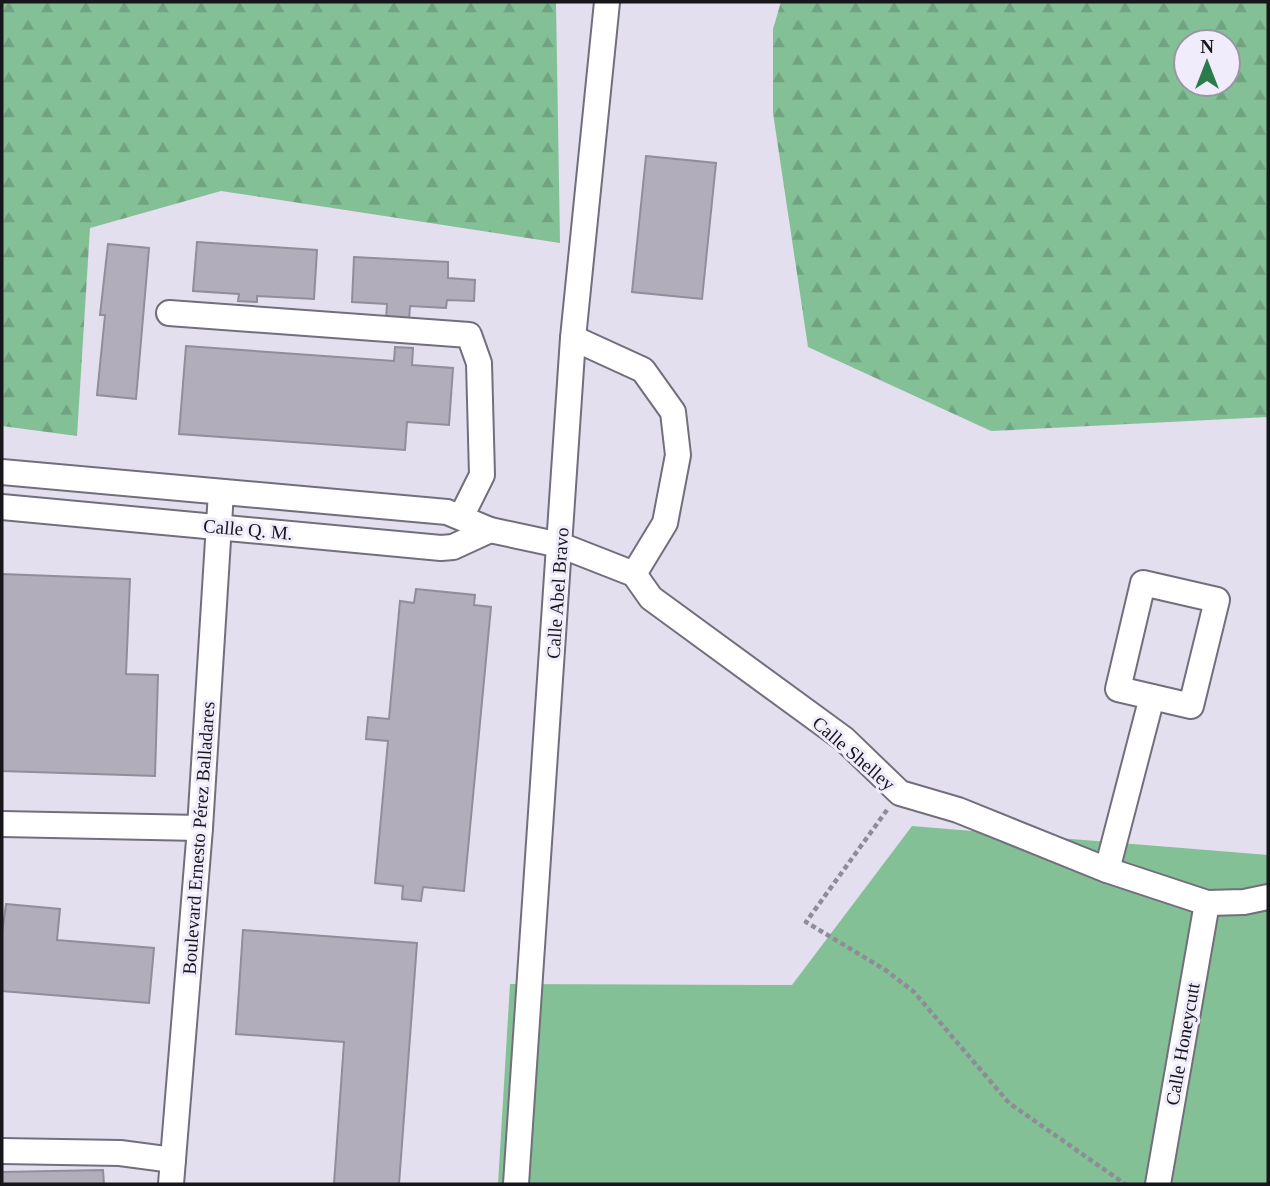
<svg xmlns="http://www.w3.org/2000/svg" width="1270" height="1186" font-family="'Times New Roman',serif">
<style>
.green{fill:#83c096}
.forest{fill:url(#forest-firs);fill-rule:evenodd}
.building{fill:#b1adbb;stroke:#918d9b;stroke-width:2}
.lines{fill:none;stroke-linecap:round;stroke-linejoin:round}
.minor-casing{stroke:#726e7c;stroke-width:28}
.path{stroke:#8e8c97;stroke-width:4.5;stroke-dasharray:5 3.5;stroke-linecap:butt}
.minor{stroke:#fff;stroke-width:24}
.labels{text-anchor:middle;stroke-width:6;stroke-linejoin:round;paint-order:stroke}
.street-label{font-size:19px;fill:#17161b;stroke:#f0ecfc}
</style>
<defs>
<pattern id="forest-firs" width="22" height="20" patternUnits="userSpaceOnUse" patternTransform="scale(1.75)"><rect width="22" height="20" fill="#83c096"/><path d="M5 1l3.5 6h-7zM16 11l3.5 6h-7z" fill="#70a481"/></pattern>
</defs>
<rect width="100%" height="100%" fill="#e3dfee"/>
<path class="green" d="M912,826L1268,855V1184H498L510,984L792,985Z"/>
<g class="forest">
<path d="M2,2H556L560,243L221,191L90,228L77,436L2,426Z"/>
<path d="M781,2H1268V417L991,431L808,347L773,113V29ZM1186,42H1228V84H1186Z"/>
</g>
<g class="building">
<path d="M646,156L716,163L702,299L632,292Z"/>
<path d="M197,242L317,250L314,299L257,296V302L238,301L239,294L193,291Z"/>
<path d="M108,244L149,248L136,399L97,395L105,315H100Z"/>
<path d="M354,257L448,262V278L475,280L474,301L447,300L446,308L410,306L409,320L386,319L387,304L352,302Z"/>
<path d="M186,346L394,361L395,347L413,348L412,365L453,368L449,425L407,422L405,450L179,434Z"/>
<path d="M2,574L130,579L126,674L158,675L155,776L2,771Z"/>
<path d="M416,589L475,595L474,605L491,607L464,891L423,887L421,901L402,899L403,886L375,883L388,741L366,739L368,717L389,719L400,601L414,603Z"/>
<path d="M6,904L60,909L57,940L154,948L149,1003L2,991V933Z"/>
<path d="M243,930L417,943L399,1184H334L344,1042L236,1034Z"/>
<path d="M103,1170L104,1184H2V1172Z"/>
</g>
<g class="lines">
<g class="minor-casing">
<g id="minor">
<path d="M169,313L469,335L479,363L482,475L462,515"/>
<path d="M573,338L643,370L673,412L678,455L665,523L634,574"/>
<path d="M2,472L447,512L490,530L560,545L634,574L651,598L844,739L900,793L958,810L1107,870L1207,903L1244,902L1268,897"/>
<path d="M2,507L441,548L453,547L490,530"/>
<path d="M1143,583L1217,600L1191,706L1118,689Z"/>
<path d="M2,824L200,828"/>
<path d="M1107,870L1152,697"/>
<path d="M2,1151L120,1153L173,1160"/>
<path d="M171,1184L200,828L221,492"/>
<path d="M516,1184L573,338L607,2"/>
<path d="M1158,1184L1207,903"/>
</g>
</g>
<path class="path" d="M887,810L806,922L887,971L914,992L1009,1103L1125,1184"/>
<use href="#minor" class="minor"/>
</g>
<g class="labels">
<g class="street-label">
<text transform="translate(248 529) rotate(5)" y="7">Calle Q. M.</text>
<text transform="translate(557 593) rotate(-86)" y="7">Calle Abel Bravo</text>
<text transform="translate(854 753) rotate(41)" y="7">Calle Shelley</text>
<text transform="translate(198 838) rotate(-86)" y="7">Boulevard Ernesto Pérez Balladares</text>
<text transform="translate(1182 1044) rotate(-80)" y="7">Calle Honeycutt</text>
</g>
</g>
<rect width="1270" height="1186" fill="none" stroke="#17161b" stroke-width="7"/>
<g transform="translate(1207 63)"><circle r="33" fill="#f0ecfc" stroke="#9996a2" stroke-width="2"/>
<path d="M0-5L12 26L0 18L-12 26Z" fill="#2b7b4b"/>
<text y="-10" font-size="19" font-weight="bold" text-anchor="middle" fill="#17161b">N</text>
</g>
</svg>
